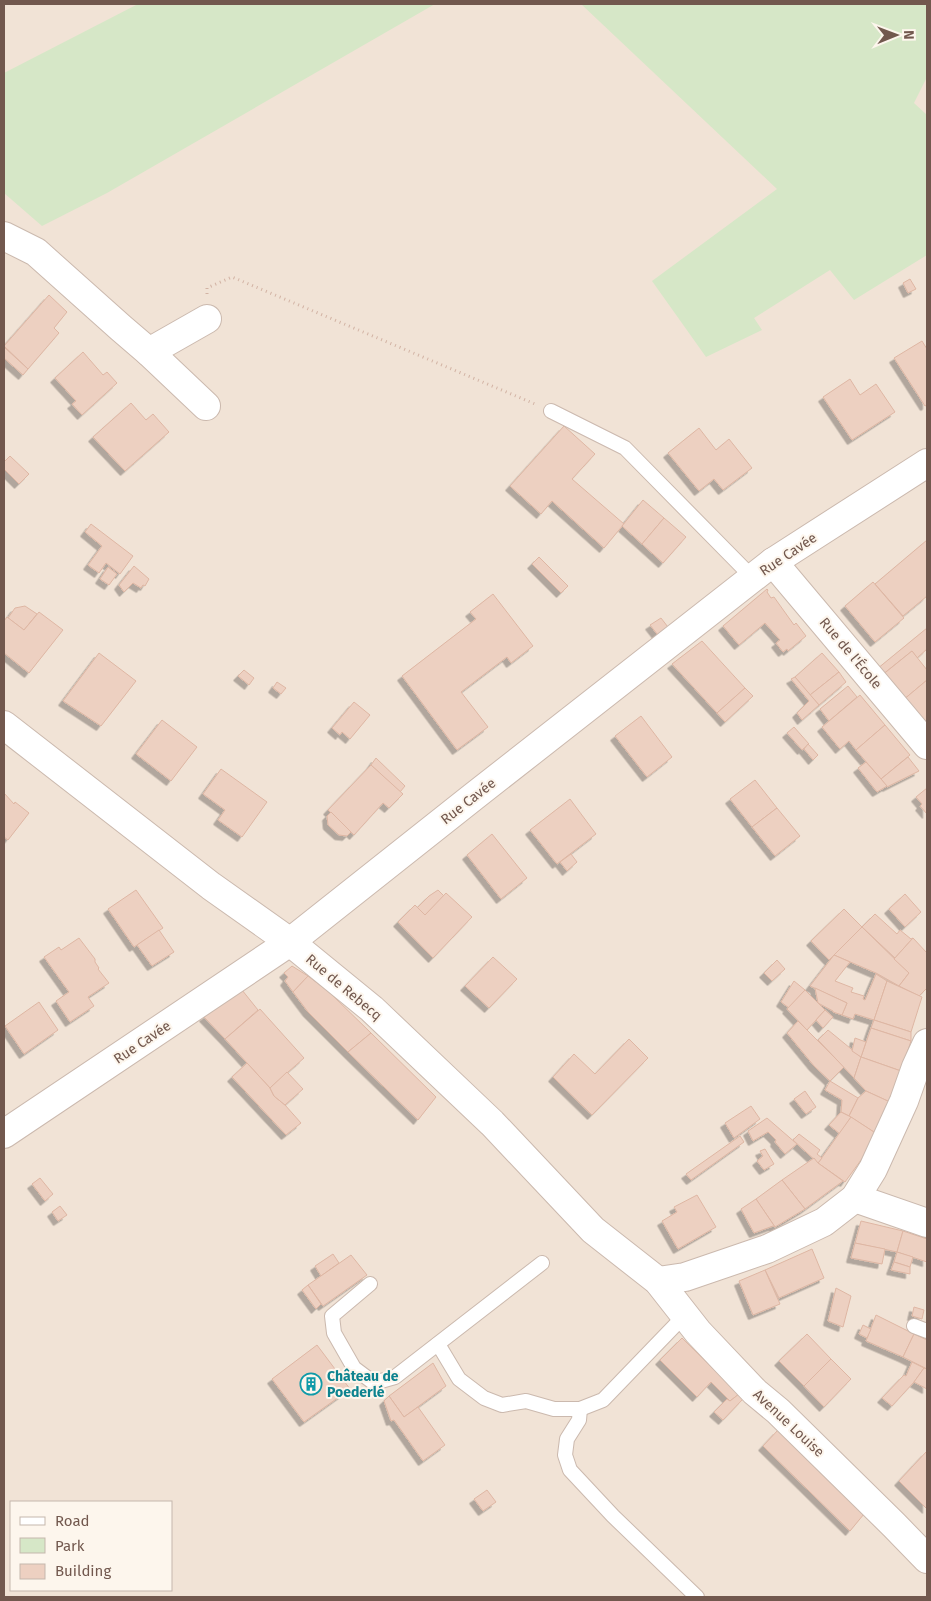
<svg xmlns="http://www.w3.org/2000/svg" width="931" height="1601" font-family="'Fira Sans',sans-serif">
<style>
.residential{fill:#f1e3d6;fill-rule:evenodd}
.green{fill:#d6e7c7}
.building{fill:#edd0c1;stroke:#deb6a3;filter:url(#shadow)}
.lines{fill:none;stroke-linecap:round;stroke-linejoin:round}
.service-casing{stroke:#cbb9ae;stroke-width:16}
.minor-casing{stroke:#cbb9ae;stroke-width:30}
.path{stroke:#d2b3a4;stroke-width:3;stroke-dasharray:1 4;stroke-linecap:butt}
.service{stroke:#fff;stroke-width:14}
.minor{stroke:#fff;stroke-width:28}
.labels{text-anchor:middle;stroke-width:4;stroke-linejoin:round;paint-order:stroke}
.street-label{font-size:14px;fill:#72584e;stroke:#fdf6ed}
.culture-label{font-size:14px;font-weight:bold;fill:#0d838f;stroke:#fdf6ed;text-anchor:start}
</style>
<defs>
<filter id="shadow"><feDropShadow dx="-4.5" dy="4.5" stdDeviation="0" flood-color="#0004"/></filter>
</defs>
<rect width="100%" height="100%" fill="#faf2e7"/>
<path class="residential" d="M4,4H927V1597H4ZM11,1502H171V1590H11Z"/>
<g class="green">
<path d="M138,4H435L107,193L42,226L4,193V73Z"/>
<path d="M581,4H927V77L914,103L927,115V255L854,300L830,270L754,318L762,330L706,357L652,281L777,189Z"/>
</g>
<g class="building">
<path d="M910,279L916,289L908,293L903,283Z"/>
<path d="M49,295L67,312L54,328L59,333L28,369L4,346Z"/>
<path d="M922,341L927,349V405L925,406L894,358Z"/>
<path d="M4,347L28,369L23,375L4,358Z"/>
<path d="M83,352L103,375L107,372L117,383L82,415L72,404L76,401L55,378Z"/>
<path d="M850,379L860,395L876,384L895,412L852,440L823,397Z"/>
<path d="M131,403L146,420L153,414L169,432L125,471L93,437Z"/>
<path d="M564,426L595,454L572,479L624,524L604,548L552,501L541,514L510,486Z"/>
<path d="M699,428L716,450L729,439L752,468L723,490L714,479L699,491L668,453Z"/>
<path d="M10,456L29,474L19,484L4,469V462Z"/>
<path d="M643,500L664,518L642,544L622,526Z"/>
<path d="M664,518L686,537L663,563L642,544Z"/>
<path d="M91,524L133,556L120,574L106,563L99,573L88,565L102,546L85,532Z"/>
<path d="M927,540V596L903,616L875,584Z"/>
<path d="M539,557L568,586L561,593L532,564Z"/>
<path d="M134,566L149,579L145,586L143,585L141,588L133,583L124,592L119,585Z"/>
<path d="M108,567L117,574L109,585L100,579Z"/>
<path d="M873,582L904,618L875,642L845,606Z"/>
<path d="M767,589L768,590L767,592L771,598L774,597L794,625L796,623L806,636L788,651L787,649L783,652L776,643L780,640L765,623L739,645L723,626Z"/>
<path d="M493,594L533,646L511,663L507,657L461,692L488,727L457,750L402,676L476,619L470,612Z"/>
<path d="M25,606L37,614L24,630L8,618L15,608Z"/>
<path d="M39,612L63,630L29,673L4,653V621L7,617L24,630Z"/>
<path d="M661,618L671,631L661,639L650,625Z"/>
<path d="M927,628V649L917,658L912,651L882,675L877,669Z"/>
<path d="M702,641L745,688L717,713L672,664Z"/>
<path d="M912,651L927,670V680L902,701L881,676Z"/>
<path d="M99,653L136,681L101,726L63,701Z"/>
<path d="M822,653L839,672L810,695L795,677Z"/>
<path d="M244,670L254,678L249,685L238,676Z"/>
<path d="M839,672L846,682L819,705L810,695Z"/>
<path d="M795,677L819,705L802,720L797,713L809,701L791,679Z"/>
<path d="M927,680V729L902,701Z"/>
<path d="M277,682L286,688L281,694L273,688Z"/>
<path d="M848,686L857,697L829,721L820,709Z"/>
<path d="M745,688L753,696L725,722L717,713Z"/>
<path d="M860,695L885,725L856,750L849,741L840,749L822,727Z"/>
<path d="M354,702L370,715L350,739L342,732L340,735L332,728Z"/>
<path d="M641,716L672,757L647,777L615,736Z"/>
<path d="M162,720L197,747L171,781L136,754Z"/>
<path d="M885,725L910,755L881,779L856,750Z"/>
<path d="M794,727L809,744L802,750L787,733Z"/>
<path d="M808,744L818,755L813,760L804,749Z"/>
<path d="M908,757L919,771L887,787L881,779Z"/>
<path d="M376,758L405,786L400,792L371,765Z"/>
<path d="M866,762L881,779L887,786L877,792L858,768Z"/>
<path d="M371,765L403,794L389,808L383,803L354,835L328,810Z"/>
<path d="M221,769L267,802L242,837L218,820L225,810L203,794Z"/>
<path d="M755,780L777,808L752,827L730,799Z"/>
<path d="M927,788V814L920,806L922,804L916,797Z"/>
<path d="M4,793L14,804L15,802L29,813L8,840L4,837Z"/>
<path d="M570,799L596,834L557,864L530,830Z"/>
<path d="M777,808L800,836L775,856L752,827Z"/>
<path d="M331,812L351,832L347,836L339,835L328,825L327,816Z"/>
<path d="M492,834L527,878L501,899L467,855Z"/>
<path d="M571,854L577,862L567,871L560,862Z"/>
<path d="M136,890L163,928L134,947L108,909Z"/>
<path d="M438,890L444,896L425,915L417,908L429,896Z"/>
<path d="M446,893L472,917L433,958L398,922L415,905L425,915Z"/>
<path d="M905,894L921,912L905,927L889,909Z"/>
<path d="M844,909L862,927L829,960L811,941Z"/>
<path d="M875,914L897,934L900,930L911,939L913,938L895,958L862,927Z"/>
<path d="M862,927L909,973L899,986L876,973L834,955Z"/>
<path d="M159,930L174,952L152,966L137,945Z"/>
<path d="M79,938L95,959V962L99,968L98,969L109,983L88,997L94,1006L70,1022L56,1001L69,992L44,957L59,947L61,950Z"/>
<path d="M913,938L927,953V988L919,996L899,986L909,973L894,959Z"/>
<path d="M834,955L850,962L835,981L853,988L851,992L864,996L863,999L865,1000L876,974L887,981L874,1020L855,1014L853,1019L842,1015L847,1003L810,986Z"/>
<path d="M493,957L517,979L489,1008L465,986Z"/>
<path d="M777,960L785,969L772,981L764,973Z"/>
<path d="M292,966L308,976L293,992L285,981L288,977L284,973Z"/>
<path d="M308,976L329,992L371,1033L348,1052L308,1012L293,992Z"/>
<path d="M794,981L805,990L789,1008L781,1002Z"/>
<path d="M887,981L922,997L911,1032L874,1020Z"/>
<path d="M815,988L847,1003L842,1015L833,1012V1011L818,1003Z"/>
<path d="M242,990L258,1010L225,1039L204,1017Z"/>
<path d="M805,990L825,1010L807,1030L787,1009Z"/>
<path d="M39,1002L58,1030L24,1054L5,1026Z"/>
<path d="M260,1009L304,1058L270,1088L225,1039Z"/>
<path d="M825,1010L833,1017L823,1028L816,1020Z"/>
<path d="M874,1020L911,1032V1041L871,1028Z"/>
<path d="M798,1021L844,1067L830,1081L814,1066L787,1033Z"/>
<path d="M871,1028L911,1041L901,1071L861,1057Z"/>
<path d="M828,1030L861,1057L854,1078L818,1040Z"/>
<path d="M371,1033L436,1097L418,1120L348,1052Z"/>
<path d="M855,1038L866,1042L861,1057L852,1051Z"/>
<path d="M629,1039L648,1058L592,1115L553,1077L574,1054L595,1074Z"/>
<path d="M861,1057L901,1071L890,1102L866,1091L854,1078Z"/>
<path d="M247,1063L270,1088L274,1096L285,1105L301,1123L286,1135L232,1077Z"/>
<path d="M287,1072L303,1089L285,1105L274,1096L270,1088Z"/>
<path d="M830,1081L858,1098L849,1116L841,1112L842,1100L825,1090Z"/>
<path d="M805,1091L816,1107L806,1114L794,1099Z"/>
<path d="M866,1091L890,1102L877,1134L849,1116L858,1098Z"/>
<path d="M751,1106L760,1119L734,1138L725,1123Z"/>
<path d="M841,1112L851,1117L840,1134L829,1125Z"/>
<path d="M851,1117L877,1134L872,1145L845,1182L818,1163Z"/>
<path d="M767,1118L797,1144L785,1154L775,1142L776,1140L768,1132L753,1141L748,1131Z"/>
<path d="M799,1134L820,1150L817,1154L822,1158L818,1163L793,1140Z"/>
<path d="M740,1136L744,1142L691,1180L686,1174Z"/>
<path d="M765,1149L774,1164L764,1170L757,1161L763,1156L760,1151Z"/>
<path d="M814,1158L818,1163L843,1181L805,1209L782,1180Z"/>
<path d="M40,1178L53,1194L45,1201L32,1184Z"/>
<path d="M782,1180L805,1209L775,1227L756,1199Z"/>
<path d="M697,1195L716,1227L678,1249L662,1221L677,1212L674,1207Z"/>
<path d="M756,1199L775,1227L773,1226L754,1233L741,1209Z"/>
<path d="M60,1206L67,1215L58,1221L52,1212Z"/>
<path d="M861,1221L903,1231L897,1252L855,1243Z"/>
<path d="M903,1231L927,1239V1262L897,1252Z"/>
<path d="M855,1243L885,1249L882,1264L851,1258Z"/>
<path d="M812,1249L824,1278L779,1298L765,1270Z"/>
<path d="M897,1252L913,1257L910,1267L894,1262Z"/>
<path d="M333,1254L339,1263L321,1276L315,1266Z"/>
<path d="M351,1255L367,1275L323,1306L308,1285Z"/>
<path d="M894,1262L910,1267V1274L891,1270Z"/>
<path d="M765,1270L780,1304L753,1315L739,1281Z"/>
<path d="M308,1285L321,1304L316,1309L302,1290Z"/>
<path d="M836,1288L851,1296L843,1327L828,1321Z"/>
<path d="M914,1307L924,1310L922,1319L912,1316Z"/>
<path d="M876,1315L914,1334L903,1357L866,1341Z"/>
<path d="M863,1325L871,1329L867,1338L859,1334Z"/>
<path d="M807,1334L831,1359L804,1386L779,1361Z"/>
<path d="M914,1334L927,1340V1369L903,1357Z"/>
<path d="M682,1338L739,1394L730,1401L711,1382L697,1397L660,1360Z"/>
<path d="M317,1345L350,1389L304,1422L272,1379Z"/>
<path d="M831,1359L851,1379L824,1407L804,1386Z"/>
<path d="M912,1362L924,1368L914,1382L892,1406L882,1398L904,1375L906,1376Z"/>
<path d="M433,1363L446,1386L404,1417L389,1396Z"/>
<path d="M924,1368L927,1369V1389L914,1382Z"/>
<path d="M739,1394L743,1399L723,1420L714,1412L727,1399L730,1401Z"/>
<path d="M389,1396L404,1417L418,1407L445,1445L423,1461L394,1420L391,1421L384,1401Z"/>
<path d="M778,1430L864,1514L850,1531L763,1446Z"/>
<path d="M926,1452H927V1509L899,1481Z"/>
<path d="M487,1490L496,1502L483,1511L474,1499Z"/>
</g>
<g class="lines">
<g class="service-casing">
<g id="service">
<path d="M551,411L625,448L753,578"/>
<path d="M370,1284L332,1316L334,1333L354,1368L374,1383L395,1377L542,1263"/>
<path d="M914,1326L927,1331"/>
<path d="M438,1344L459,1379L484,1398L502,1405L526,1401L554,1409H580L603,1400L685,1315"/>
<path d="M580,1409L579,1420L567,1439L565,1455L570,1470L613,1516L697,1597"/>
</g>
</g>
<g class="minor-casing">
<g id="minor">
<path d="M4,236L36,252L121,328L149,352L206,406"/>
<path d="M149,352L207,319"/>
<path d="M773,562L927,745"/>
<path d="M4,725L211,886L290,942L372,1009L492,1123L593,1230L658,1281L698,1332L755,1392L778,1411L894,1525L927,1559"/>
<path d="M4,1134L290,942L473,797L773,562L927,463"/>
<path d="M855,1198L927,1223"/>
<path d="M658,1281L685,1277L767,1249L824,1222L855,1198L873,1169L904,1101L916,1067L927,1043"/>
</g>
</g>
<path class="path" d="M207,294V288L232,277L535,404"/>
<use href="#service" class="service"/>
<use href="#minor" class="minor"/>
</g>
<defs>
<g id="building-ring" transform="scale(1.125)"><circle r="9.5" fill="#fdf6ed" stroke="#0f9aa8" stroke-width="1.5"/><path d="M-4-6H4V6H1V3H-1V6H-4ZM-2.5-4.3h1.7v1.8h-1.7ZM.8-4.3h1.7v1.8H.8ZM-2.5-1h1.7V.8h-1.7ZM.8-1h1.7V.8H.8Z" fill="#0f9aa8"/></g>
</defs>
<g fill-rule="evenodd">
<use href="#building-ring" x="311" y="1384"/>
</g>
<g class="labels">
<g class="street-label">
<text transform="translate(788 554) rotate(-34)" y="5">Rue Cavée</text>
<text transform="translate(851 653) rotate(50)" y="5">Rue de l'École</text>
<text transform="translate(468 801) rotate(-38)" y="5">Rue Cavée</text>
<text transform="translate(344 987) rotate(40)" y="5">Rue de Rebecq</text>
<text transform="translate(142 1042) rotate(-34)" y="5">Rue Cavée</text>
<text transform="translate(789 1423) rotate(43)" y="5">Avenue Louise</text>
</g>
<g class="culture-label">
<text x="327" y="1381">Château de<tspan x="327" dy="16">Poederlé</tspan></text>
</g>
</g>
<rect width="931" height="1601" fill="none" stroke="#72584e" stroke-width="10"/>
<rect x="10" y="1501" width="162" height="90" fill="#fdf6ed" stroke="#c5b7ad"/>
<rect x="20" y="1517" width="25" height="8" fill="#ffffff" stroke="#c5b7ad"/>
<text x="55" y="1526" font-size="15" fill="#72584e">Road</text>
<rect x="20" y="1538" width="25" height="15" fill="#d6e7c7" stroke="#c5b7ad"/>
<text x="55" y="1551" font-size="15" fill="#72584e">Park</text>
<rect x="20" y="1564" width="25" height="15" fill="#edd0c1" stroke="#c5b7ad"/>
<text x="55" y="1576" font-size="15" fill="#72584e">Building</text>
<g transform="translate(896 35) rotate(89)" stroke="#fdf6ed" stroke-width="4" paint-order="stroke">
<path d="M0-4L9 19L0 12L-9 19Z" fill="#72584e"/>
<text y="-8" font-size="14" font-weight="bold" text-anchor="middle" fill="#72584e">N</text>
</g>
</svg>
